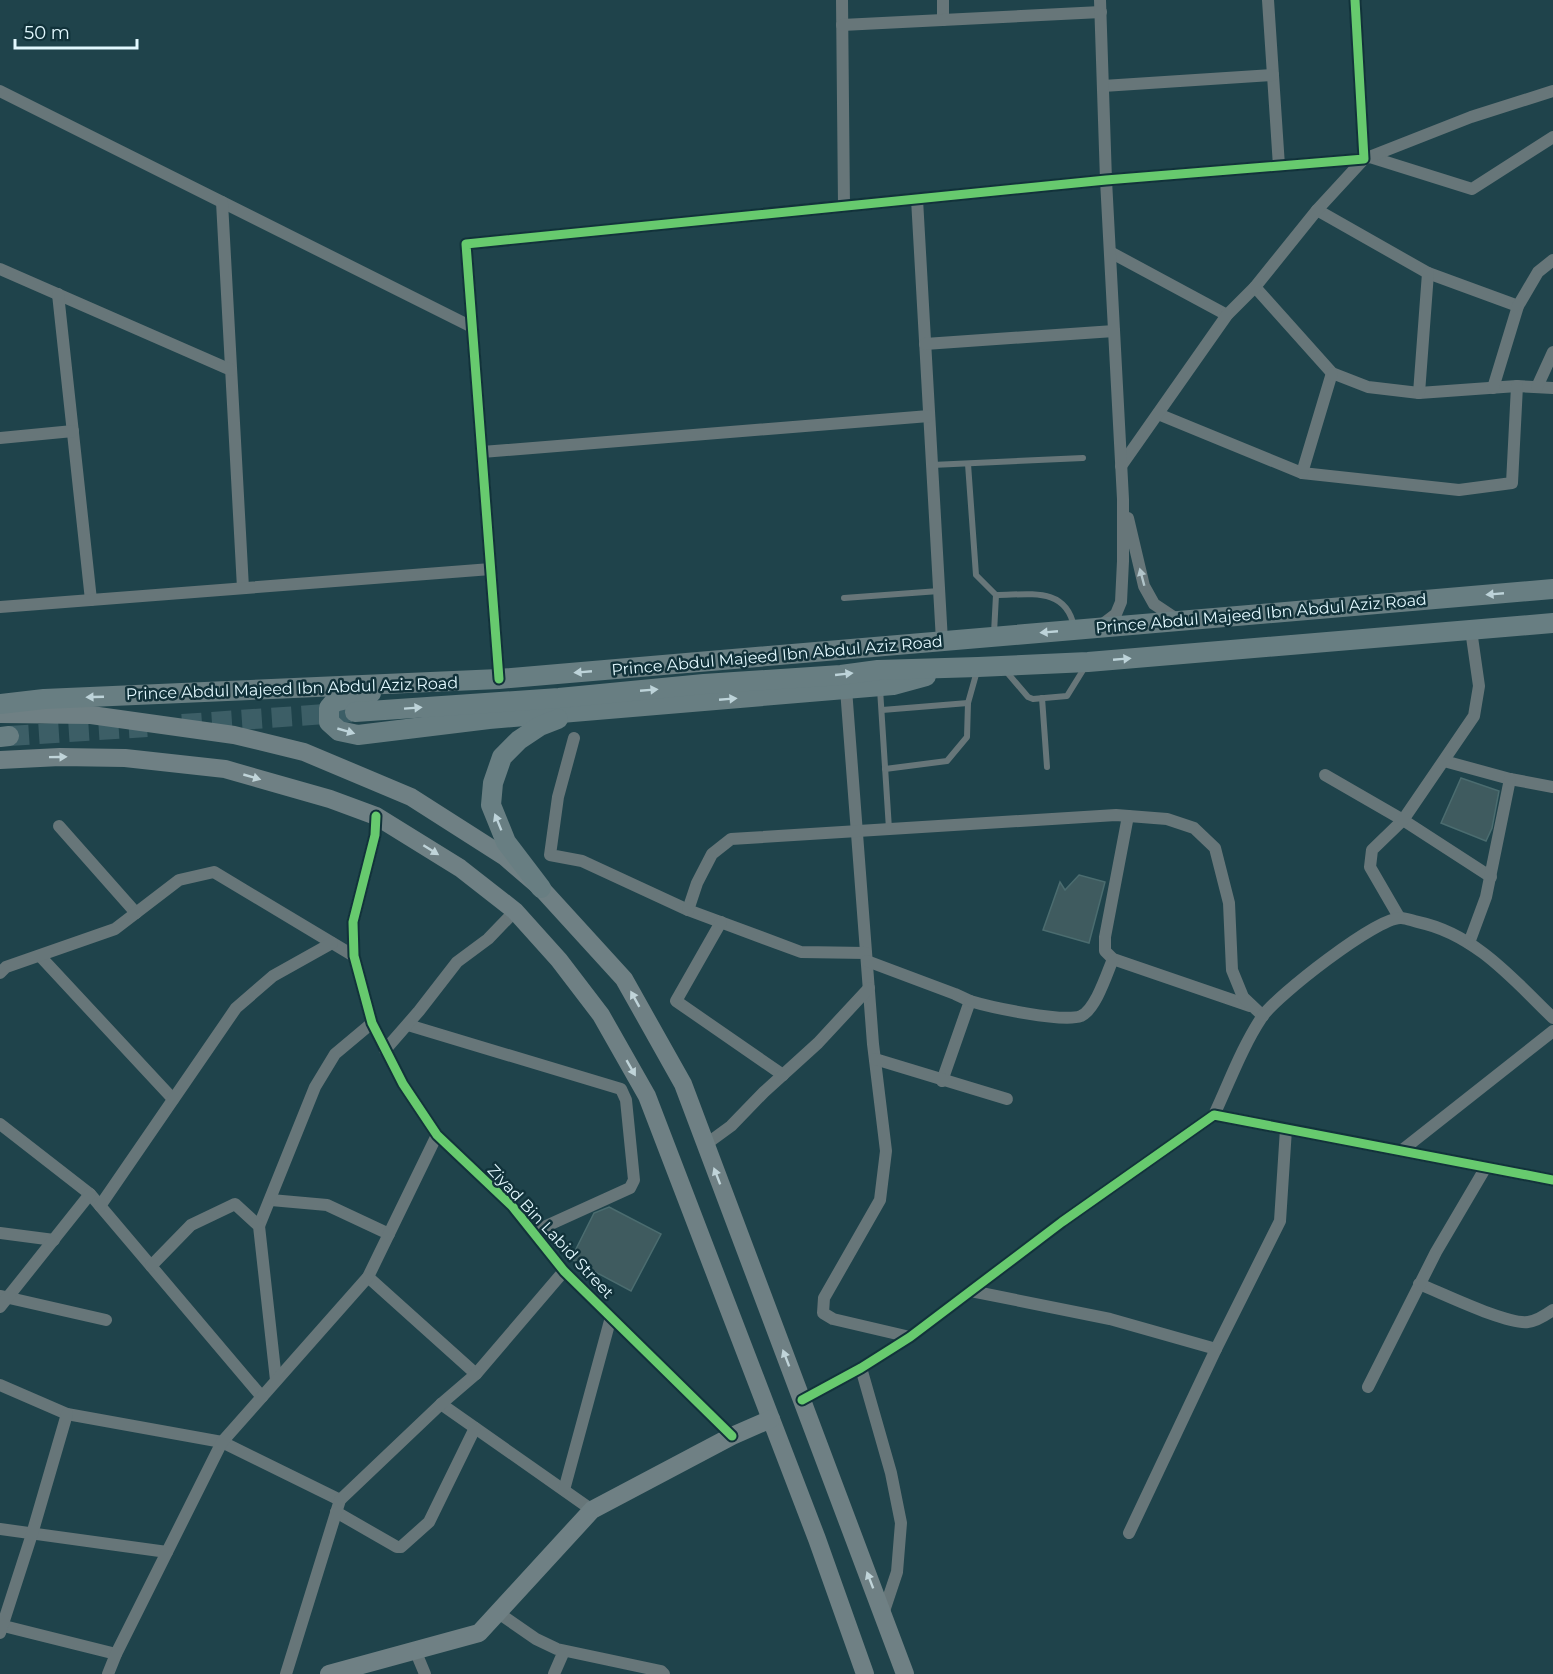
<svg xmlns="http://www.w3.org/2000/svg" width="1553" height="1674" font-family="Montserrat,sans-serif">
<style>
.building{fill:#3f5b5f;stroke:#4b6c6f;stroke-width:1.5}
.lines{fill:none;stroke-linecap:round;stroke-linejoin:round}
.primary-tunnel{stroke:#3c5e66;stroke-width:20;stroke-dasharray:20 10;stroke-linecap:butt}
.service{stroke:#677679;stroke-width:6}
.minor{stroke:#677679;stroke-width:12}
.secondary{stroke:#6f8084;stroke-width:18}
.primary{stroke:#687e82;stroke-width:20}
.cycleway-casing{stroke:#11323a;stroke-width:13}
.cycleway{stroke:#67ca6e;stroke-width:9}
.oneway{fill:#b1c4c9}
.oneway2{fill:#bdd3d9}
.oneway3{fill:#c0d4d9}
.labels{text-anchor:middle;stroke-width:5;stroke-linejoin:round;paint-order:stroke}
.street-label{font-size:16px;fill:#e2f8fe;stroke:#11323a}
</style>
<rect width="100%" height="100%" fill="#1f434b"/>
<g class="building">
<path d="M1461,778L1499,791L1492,828L1486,841L1441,823Z"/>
<path d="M1079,875L1105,882L1089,943L1043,930L1060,882L1065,890Z"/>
<path d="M609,1207L661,1234L631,1291L571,1259L594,1213Z"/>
</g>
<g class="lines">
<g class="primary-tunnel">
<path d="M182,724L355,712"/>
<path d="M9,736L147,727"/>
</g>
<g class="service">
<path d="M968,464L976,575L996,595C1029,595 1066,586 1074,627"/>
<path d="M932,465L1083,458"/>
<path d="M844,598L939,591"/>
<path d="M994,633L996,595"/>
<path d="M1005,670L1028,697L1033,699L1067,696L1085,667"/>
<path d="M880,689L889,829"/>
<path d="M1042,698L1047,767"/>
<path d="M882,710L968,703"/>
<path d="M885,769L947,761L967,737L968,703L977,671"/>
</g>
<g class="minor">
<path d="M842,0L844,206"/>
<path d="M943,0V20"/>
<path d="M1268,0L1279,166"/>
<path d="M842,25L1101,12"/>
<path d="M1103,86L1273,75"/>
<path d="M0,91L472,327"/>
<path d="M1370,157L1472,189L1553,137"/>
<path d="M917,199L942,641"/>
<path d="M222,202L243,588"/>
<path d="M1317,210L1428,273L1518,306"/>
<path d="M1110,252L1227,315"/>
<path d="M0,269L231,370"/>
<path d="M1255,287L1332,373L1368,387L1419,393L1517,386L1553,388"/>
<path d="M58,294L91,600"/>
<path d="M925,344L1114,331"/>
<path d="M1537,387L1553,352"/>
<path d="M1493,388L1518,306L1538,272L1553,260"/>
<path d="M1419,393L1428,273"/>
<path d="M1158,414L1302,473L1459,490L1512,483L1517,386"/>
<path d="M0,438L73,431"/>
<path d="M482,452L929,416"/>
<path d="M1121,466L1227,315L1255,287L1317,210L1364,159L1471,117L1553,91"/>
<path d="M1302,473L1332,373"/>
<path d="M1128,518L1144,586L1154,604L1178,620"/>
<path d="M0,607L491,569"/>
<path d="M1099,627L1116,614L1121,602L1123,561V499L1106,180L1100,0"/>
<path d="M499,679L466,244L1106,180L1364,159L1355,0"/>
<path d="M846,689L873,1044L886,1151L880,1200L824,1298L823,1313L833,1319L910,1337"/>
<path d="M574,738L558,797L550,855L582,861L688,910L801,952L866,953"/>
<path d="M1444,761L1510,779L1553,787"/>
<path d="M1325,775L1403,820L1491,877"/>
<path d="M376,816L375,835L353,922L354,956L372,1023L403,1084L437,1135L512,1206L564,1271L732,1436"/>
<path d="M1128,816L1105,937V951L1113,959L1250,1006"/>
<path d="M59,826L136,913"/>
<path d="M688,910L697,883L712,854L731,839L1116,815L1167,819L1194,828L1215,848L1229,903L1232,970L1243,997L1263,1016"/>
<path d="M1399,917L1370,867L1372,850L1403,820L1474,716L1479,686L1471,630"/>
<path d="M721,922L676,1001L783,1075"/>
<path d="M1469,943L1486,897L1510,779"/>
<path d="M40,956L173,1099"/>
<path d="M867,961L955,994L970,1001L942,1081"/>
<path d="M0,973L6,967L115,929L179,880L214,872L354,956"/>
<path d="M970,1001C990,1007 1063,1023 1081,1016C1096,1009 1107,973 1113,959"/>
<path d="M408,1025L621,1089L626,1100L634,1180L630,1188L533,1232"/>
<path d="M385,1050L419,1011L457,962L488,939L515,911"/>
<path d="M875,1059L1007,1099"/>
<path d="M1214,1115C1229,1083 1242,1047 1262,1017C1276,996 1377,917 1401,918C1406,918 1413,921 1418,922C1475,934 1513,979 1553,1018"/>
<path d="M0,1124L90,1194L262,1397"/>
<path d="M705,1145L731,1126L764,1092L818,1043L869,988"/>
<path d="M1401,1151L1553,1031"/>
<path d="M271,1200L327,1205L389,1234"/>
<path d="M100,1206L236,1008L273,976L332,943"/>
<path d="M259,1226L315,1087L335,1054L372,1023"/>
<path d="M0,1233L54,1240"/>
<path d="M151,1266L191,1225L235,1204L259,1226L276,1380"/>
<path d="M368,1277L476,1374"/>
<path d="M1419,1284C1442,1293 1507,1325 1528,1322C1537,1321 1546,1315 1553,1310"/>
<path d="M971,1291L1110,1319L1216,1349"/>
<path d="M1,1296L106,1320"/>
<path d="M0,1307L90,1194"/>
<path d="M861,1368L891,1473L901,1523L897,1572L883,1614"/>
<path d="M0,1385L67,1414L222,1442L340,1500"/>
<path d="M1368,1387L1436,1252L1486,1167"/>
<path d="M802,1400L861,1368L910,1337L1062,1222L1214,1115L1553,1180"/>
<path d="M441,1404L592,1510"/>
<path d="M564,1490L611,1317"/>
<path d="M336,1512L397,1547H401L429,1522L475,1428"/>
<path d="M0,1529L167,1552"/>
<path d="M1129,1533L1216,1349L1280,1221L1286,1129"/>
<path d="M497,1612L536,1639L557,1649L661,1671L664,1674"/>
<path d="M0,1625L116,1654"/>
<path d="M0,1633L32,1534L67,1414"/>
<path d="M415,1650L425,1674"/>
<path d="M108,1674L116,1654L222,1442L368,1277L437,1135"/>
<path d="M286,1674L340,1500L441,1404L476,1374L564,1271"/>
<path d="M554,1674L564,1651"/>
</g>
<g class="secondary">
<path d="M0,714L91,715L234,735L304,752L411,797L505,857L541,888L624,979L683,1084L905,1674"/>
<path d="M0,760L60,757L125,758L225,769L330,799L376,816L460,868L515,911L559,960L601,1015L647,1096L817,1539L865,1674"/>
<path d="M329,1674L479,1633L592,1510L732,1436L771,1419"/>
</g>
<g class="primary">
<path d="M371,693L334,702L329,708V722L339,731L358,735L489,719L893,685L926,676"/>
<path d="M0,704L44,699L499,679L1553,589"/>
<path d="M355,712L559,698L704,684L841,675L878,670L978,667L1088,662L1553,623"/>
<path d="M0,737L9,736"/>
<path d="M541,888L506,842L491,805L493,783L502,757L519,740L540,726L558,719"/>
</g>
<g class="cycleway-casing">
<g id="cycleway">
<path d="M499,679L466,244L1106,180L1364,159L1355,0"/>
<path d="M376,816L375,835L353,922L354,956L372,1023L403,1084L437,1135L512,1206L564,1271L732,1436"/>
<path d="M802,1400L861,1368L910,1337L1062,1222L1214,1115L1553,1180"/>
</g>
</g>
<use href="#cycleway" class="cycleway"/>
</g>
<defs><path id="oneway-solid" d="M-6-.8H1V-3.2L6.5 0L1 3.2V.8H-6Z" transform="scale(1.5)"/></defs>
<use class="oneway" href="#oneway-solid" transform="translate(1142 577) rotate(-105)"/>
<g class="oneway2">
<use href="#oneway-solid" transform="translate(1495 594) rotate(175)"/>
<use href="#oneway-solid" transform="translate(1049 632) rotate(175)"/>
<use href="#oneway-solid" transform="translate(1122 659) rotate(-5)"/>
<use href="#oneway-solid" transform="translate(583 672) rotate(175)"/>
<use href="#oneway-solid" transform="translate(844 674) rotate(-6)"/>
<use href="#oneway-solid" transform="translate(649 690) rotate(-5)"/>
<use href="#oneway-solid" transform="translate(95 697) rotate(178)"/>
<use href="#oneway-solid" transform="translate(728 699) rotate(-5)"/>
<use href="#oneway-solid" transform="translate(413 708) rotate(-4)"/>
<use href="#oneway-solid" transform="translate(346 731) rotate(16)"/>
<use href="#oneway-solid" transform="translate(498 822) rotate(-112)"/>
</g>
<g class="oneway3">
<use href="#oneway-solid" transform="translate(58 757) rotate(-1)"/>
<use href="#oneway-solid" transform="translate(252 777) rotate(16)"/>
<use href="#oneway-solid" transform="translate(431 850) rotate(32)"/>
<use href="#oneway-solid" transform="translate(635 999) rotate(-119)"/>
<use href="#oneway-solid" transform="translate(631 1068) rotate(60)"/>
<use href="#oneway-solid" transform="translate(717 1176) rotate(-111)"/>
<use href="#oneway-solid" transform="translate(786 1358) rotate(-111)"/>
<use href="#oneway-solid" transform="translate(870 1580) rotate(-111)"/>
</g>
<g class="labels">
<g class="street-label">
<text transform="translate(1261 613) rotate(-5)" y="6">Prince Abdul Majeed Ibn Abdul Aziz Road</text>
<text transform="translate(777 655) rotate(-5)" y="6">Prince Abdul Majeed Ibn Abdul Aziz Road</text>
<text transform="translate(292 688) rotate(-2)" y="6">Prince Abdul Majeed Ibn Abdul Aziz Road</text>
<text transform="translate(551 1231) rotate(47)" y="6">Ziyad Bin Labid Street</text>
</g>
</g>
<path d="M15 39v9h122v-9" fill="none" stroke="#e2f8fe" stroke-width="3"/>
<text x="24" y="39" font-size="18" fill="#e2f8fe" stroke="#11323a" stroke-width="4.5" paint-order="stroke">50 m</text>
</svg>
